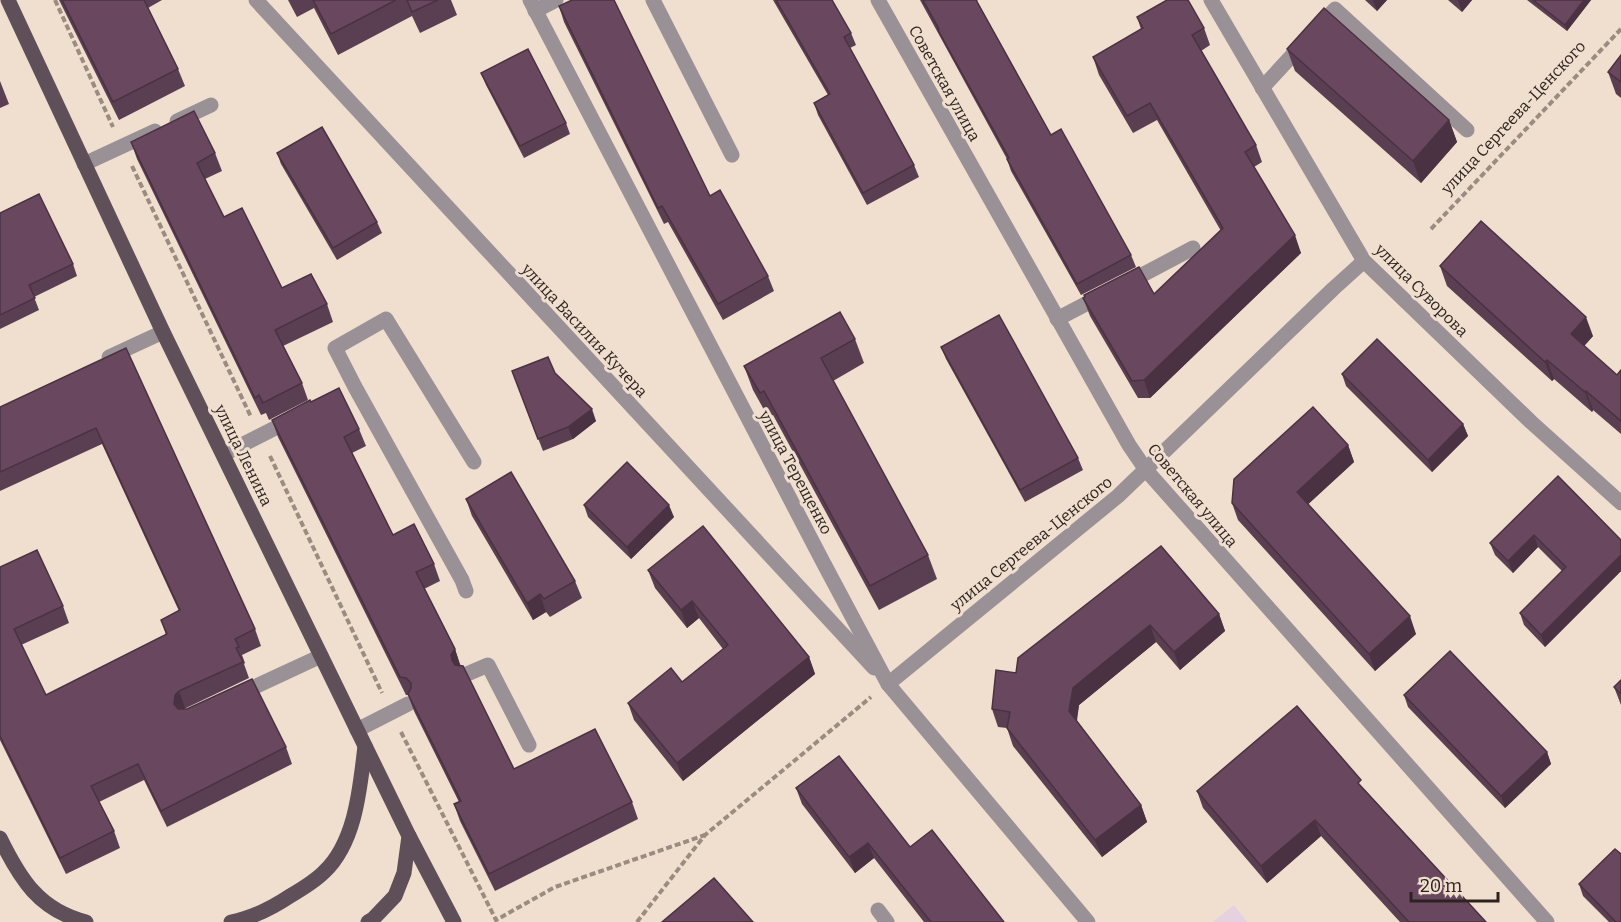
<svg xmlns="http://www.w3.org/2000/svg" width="1621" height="922" font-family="Bitter,serif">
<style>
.education{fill:#e6d1e0}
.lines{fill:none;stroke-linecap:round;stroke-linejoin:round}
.path{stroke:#9a8c81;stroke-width:4;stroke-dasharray:6 3;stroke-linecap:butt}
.minor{stroke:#9a9196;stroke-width:15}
.major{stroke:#5e4f59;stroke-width:15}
.wall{fill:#5a3e52}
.shaded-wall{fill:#4a3242}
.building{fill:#69485f;stroke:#4a3242;stroke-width:1.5}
.labels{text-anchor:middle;stroke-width:6;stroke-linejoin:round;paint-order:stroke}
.street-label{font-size:16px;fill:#2b241e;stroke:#f0decf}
</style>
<rect width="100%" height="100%" fill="#f0decf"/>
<path class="education" d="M1234,905L1247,922H1213Z"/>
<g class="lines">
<g class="path">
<path d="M55,0L113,127"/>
<path d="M132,166L251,417"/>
<path d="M1431,229L1621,29"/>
<path d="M270,456L382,693"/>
<path d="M401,732L496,920L555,887L705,835"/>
<path d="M637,922L705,835L871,697"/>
</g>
<g class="minor">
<path d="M256,0L874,668"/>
<path d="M530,0L823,562L888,684L1088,922"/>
<path d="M653,0L732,155"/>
<path d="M878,0L1129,445L1146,470L1547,922"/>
<path d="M1211,0L1364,261L1531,422L1621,503"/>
<path d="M535,11L556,0"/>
<path d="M1262,88L1335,9L1467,130"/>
<path d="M177,121L211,105"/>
<path d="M84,164L155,131"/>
<path d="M1127,283L1193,248"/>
<path d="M1057,319L1103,295"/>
<path d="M109,357L163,332"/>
<path d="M224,454L291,420"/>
<path d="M466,591L462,580L355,387L335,348L386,319L474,462"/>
<path d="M467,674L488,665L529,745"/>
<path d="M888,684L1118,496L1333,289L1364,261"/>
<path d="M237,695L321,656"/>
<path d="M357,730L408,704"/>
<path d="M878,910L887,922"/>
</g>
<g class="major">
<path d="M8,0L163,332L409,836L454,922"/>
<path d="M0,838C20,879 39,910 86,922"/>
<path d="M231,922C252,918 272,908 290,896C302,889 314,882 324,872C356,842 360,787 365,746"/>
<path d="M368,922L373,919L395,896L404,873L409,836"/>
</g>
</g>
<g class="wall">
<path d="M59,0H162L148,8L178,69L185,86L119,120Z"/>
<path d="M288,0H451L457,15L420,33L412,16L338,55L314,8L297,17Z"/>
<path d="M773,0H832L851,33L856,45L850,48L914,165L919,177L867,205L818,115L814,103L828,95Z"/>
<path d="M920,0H978L977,1L1051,135L1131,255L1136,267L1081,295L1011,171L1007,159Z"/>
<path d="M1365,0H1387L1377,11Z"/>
<path d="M1448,0H1472L1462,12Z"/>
<path d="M1527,0H1591L1567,31Z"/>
<path d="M559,6L710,196L768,276L774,291L723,320L668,222L664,224L564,22Z"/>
<path d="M1137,17L1204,28L1210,45L1201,51L1256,145L1262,162L1254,167L1301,253L1150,398H1138L1090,316L1083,298L1154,294L1221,231L1157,120L1133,133L1099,75L1093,57L1141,29Z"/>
<path d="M1287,49L1449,120L1457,142L1421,183L1295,71Z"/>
<path d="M1621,55V98L1616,94L1608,72Z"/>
<path d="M481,73L566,123L570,134L524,158L486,85Z"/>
<path d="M0,81L9,104L0,108Z"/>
<path d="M131,142L215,153L222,171L205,179L224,217L282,288L327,304L333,322L283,346L302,383L308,400L269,420L266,413L261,415L137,159Z"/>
<path d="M277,153L377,222L382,233L337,260L281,164Z"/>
<path d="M0,213L73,264L77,276L34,297L39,310L0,329Z"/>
<path d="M1440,266L1593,336L1584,346L1617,375L1621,370V434L1593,410L1592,412L1554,379L1552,381L1447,286Z"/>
<path d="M855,339L864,363L833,381L928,555L937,579L879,610L773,415L768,417L753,390L744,366Z"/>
<path d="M941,347L1078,458L1083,470L1025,502L946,359Z"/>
<path d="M126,348L255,629L261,646L242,655L245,663L244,664L249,678L184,709L286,747L292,764L167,827L144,780L99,802L114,831L120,848L66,874L0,740V567L63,606L69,623L21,645L46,695L166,635L161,620L179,611L102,444L0,491V407Z"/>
<path d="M512,371L555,373L596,421L573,439L543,451Z"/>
<path d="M1342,374L1463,424L1468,436L1432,472L1346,386Z"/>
<path d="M311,402L359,429L366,446L352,453L393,535L434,564L440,581L424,589L455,649L460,666L514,769L632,802L638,819L495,891L460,821L454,804L459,802L414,711L408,695H406L278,437L272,420Z"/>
<path d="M1348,445L1354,462L1308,504L1416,634L1375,671L1238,520L1232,503Z"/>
<path d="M1558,476L1621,540V571L1545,647L1524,625L1520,613L1562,571L1538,547L1513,573L1495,555L1490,543Z"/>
<path d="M466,499L575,581L582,598L550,617L546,612L533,620L472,516Z"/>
<path d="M584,505L674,517L631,559L588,517Z"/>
<path d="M1161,546L1219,614L1225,631L1180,670L1156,642L1079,705L1077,721L1141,805L1147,822L1102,857L1013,746L1007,728L998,727L992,709L1016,673Z"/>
<path d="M648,570L809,657L815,674L683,781L634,720L628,703L682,682L723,649L699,618L687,628L655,588Z"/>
<path d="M1621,680V705L1614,687Z"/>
<path d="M1404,695L1547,752L1551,764L1505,808L1408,707Z"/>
<path d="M796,788L910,847L1004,922H924L874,858L855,873L802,804Z"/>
<path d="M1364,789L1486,922H1400L1321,836L1267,883L1203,808L1197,791Z"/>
<path d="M1579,884L1621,922H1609L1583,896Z"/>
</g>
<g class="shaded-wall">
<path d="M1373,0H1387L1377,11Z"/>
<path d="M1458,0H1472L1462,12Z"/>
<path d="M1584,0H1591L1567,31L1565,25Z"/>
<path d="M1449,120L1457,142L1421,183L1413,161Z"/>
<path d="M1295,235L1301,253L1150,398L1144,380Z"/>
<path d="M1586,317L1593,336L1578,353L1571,334Z"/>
<path d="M1547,360L1554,379L1552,381L1545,362Z"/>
<path d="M1586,391L1593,410L1592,412L1585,392Z"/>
<path d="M592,409L596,421L573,439L568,427Z"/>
<path d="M1463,424L1468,436L1432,472L1428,460Z"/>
<path d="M1348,445L1354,462L1303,509L1297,492Z"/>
<path d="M669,505L674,517L631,559L627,547Z"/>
<path d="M1534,535L1538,547L1513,573L1508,561Z"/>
<path d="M1621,555V571L1545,647L1541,635Z"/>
<path d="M540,594L546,612L533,620L527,603Z"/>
<path d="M692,601L699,618L687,628L681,610Z"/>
<path d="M1219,614L1225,631L1180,670L1174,652Z"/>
<path d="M1410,616L1416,634L1375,671L1369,654Z"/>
<path d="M1150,625L1156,642L1079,705L1075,728L1069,711L1073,688Z"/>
<path d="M455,649L461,667L457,672L452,660L451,655Z"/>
<path d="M809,657L815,674L683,781L677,763Z"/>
<path d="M179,691L185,708L181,712L174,704L175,695Z"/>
<path d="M1547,752L1551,764L1505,808L1501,796Z"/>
<path d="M1141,805L1147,822L1102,857L1095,840Z"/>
<path d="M1315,820L1321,836L1267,883L1261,866Z"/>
<path d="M868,843L874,858L855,873L849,857Z"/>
</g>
<g class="building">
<path d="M62,0H144L178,69L113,102Z"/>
<path d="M313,0H396L331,34Z"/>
<path d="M407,0H438L412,12Z"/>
<path d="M572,0H614L710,196L720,190L768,276L718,304L662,206L658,208L559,6Z"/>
<path d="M776,0H832L851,33L844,37L914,165L863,193L814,103L830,94Z"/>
<path d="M923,0H976L1051,135L1061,129L1131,255L1077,284L1007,159L1009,158L938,30L939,29Z"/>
<path d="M1167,0H1188L1204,28L1192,35L1256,145L1245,152L1295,235L1144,380L1132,381L1083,298L1085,297L1084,295L1139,267L1154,294L1223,228L1150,103L1127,116L1093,57L1143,28L1137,17Z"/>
<path d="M1533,0H1584L1565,25Z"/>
<path d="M1324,8L1449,120L1413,161L1287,49Z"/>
<path d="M528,49L566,123L520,146L481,73Z"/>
<path d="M1621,55V82L1608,72Z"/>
<path d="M194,111L215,153L197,163L224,217L242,208L282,288L311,274L327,304L275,330L302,383L263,403L259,395L255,398L131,142Z"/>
<path d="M322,127L377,222L333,248L277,153Z"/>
<path d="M39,194L73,264L29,285L35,298L0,315V213Z"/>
<path d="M1481,221L1586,317L1571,334L1617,375L1621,370V421L1586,391L1585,392L1547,360L1545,362L1440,266Z"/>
<path d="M840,312L855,339L821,358L928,555L870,586L764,391L760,393L744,366Z"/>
<path d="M999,315L1078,458L1020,490L941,347Z"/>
<path d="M1377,339L1463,424L1428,460L1342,374Z"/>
<path d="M126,348L255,629L235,639L239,647L236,648L243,662L179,691L175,695L174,704L178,709H187L252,679L286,747L161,811L138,764L91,786L114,831L60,858L0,736V567L37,550L63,606L14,629L46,695L167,634L161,620L180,610L96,428L0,472V407Z"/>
<path d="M548,357L555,373L592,409L568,427L538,439L512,371Z"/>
<path d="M339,388L359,429L344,437L393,535L414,524L434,564L416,572L455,649L451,655L452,660L455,665L463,666L514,769L595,729L632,802L489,874L454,804L461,801L408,694L411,688V683L406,678L400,677L272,420L310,400L311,402Z"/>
<path d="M1313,407L1348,445L1297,492L1410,616L1369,654L1232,503L1234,479Z"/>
<path d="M627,462L669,505L627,547L584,505Z"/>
<path d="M511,472L575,581L544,599L540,594L527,603L466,499Z"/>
<path d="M1558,476L1621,540V555L1541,635L1520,613L1566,567L1534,535L1508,561L1490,543Z"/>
<path d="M703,526L809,657L677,763L628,703L671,668L682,682L728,645L692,601L681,610L648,570Z"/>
<path d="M1161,546L1219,614L1174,652L1150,625L1073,688L1069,711L1141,805L1095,840L1007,728L1010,712L992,709L996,670L1016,673L1018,658Z"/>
<path d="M1450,651L1547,752L1501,796L1404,695Z"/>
<path d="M1621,680V694L1614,687Z"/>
<path d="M1297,706L1361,780L1358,783L1486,922H1409L1315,820L1261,866L1197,791Z"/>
<path d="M839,756L910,847L932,830L1004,922H931L868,843L849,857L796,788Z"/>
<path d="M1615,849L1621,854V922H1616L1579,884Z"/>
<path d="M714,878L753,922H662Z"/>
</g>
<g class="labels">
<g class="street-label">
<text transform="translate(945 83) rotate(61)" y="6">Советская улица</text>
<text transform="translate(1513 117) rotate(-47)" y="6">улица Сергеева-Ценского</text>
<text transform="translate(1422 290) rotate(45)" y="6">улица Суворова</text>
<text transform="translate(585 330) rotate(47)" y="6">улица Василия Кучера</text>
<text transform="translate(244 455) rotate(64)" y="6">улица Ленина</text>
<text transform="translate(796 472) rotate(62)" y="6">улица Терещенко</text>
<text transform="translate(1193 495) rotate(50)" y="6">Советская улица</text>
<text transform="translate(1031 543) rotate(-39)" y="6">улица Сергеева-Ценского</text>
</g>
</g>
<path d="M1411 892v9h87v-9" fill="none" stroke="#2b241e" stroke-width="3"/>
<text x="1420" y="892" font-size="18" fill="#2b241e" stroke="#f0decf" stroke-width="4.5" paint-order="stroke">20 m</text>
</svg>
